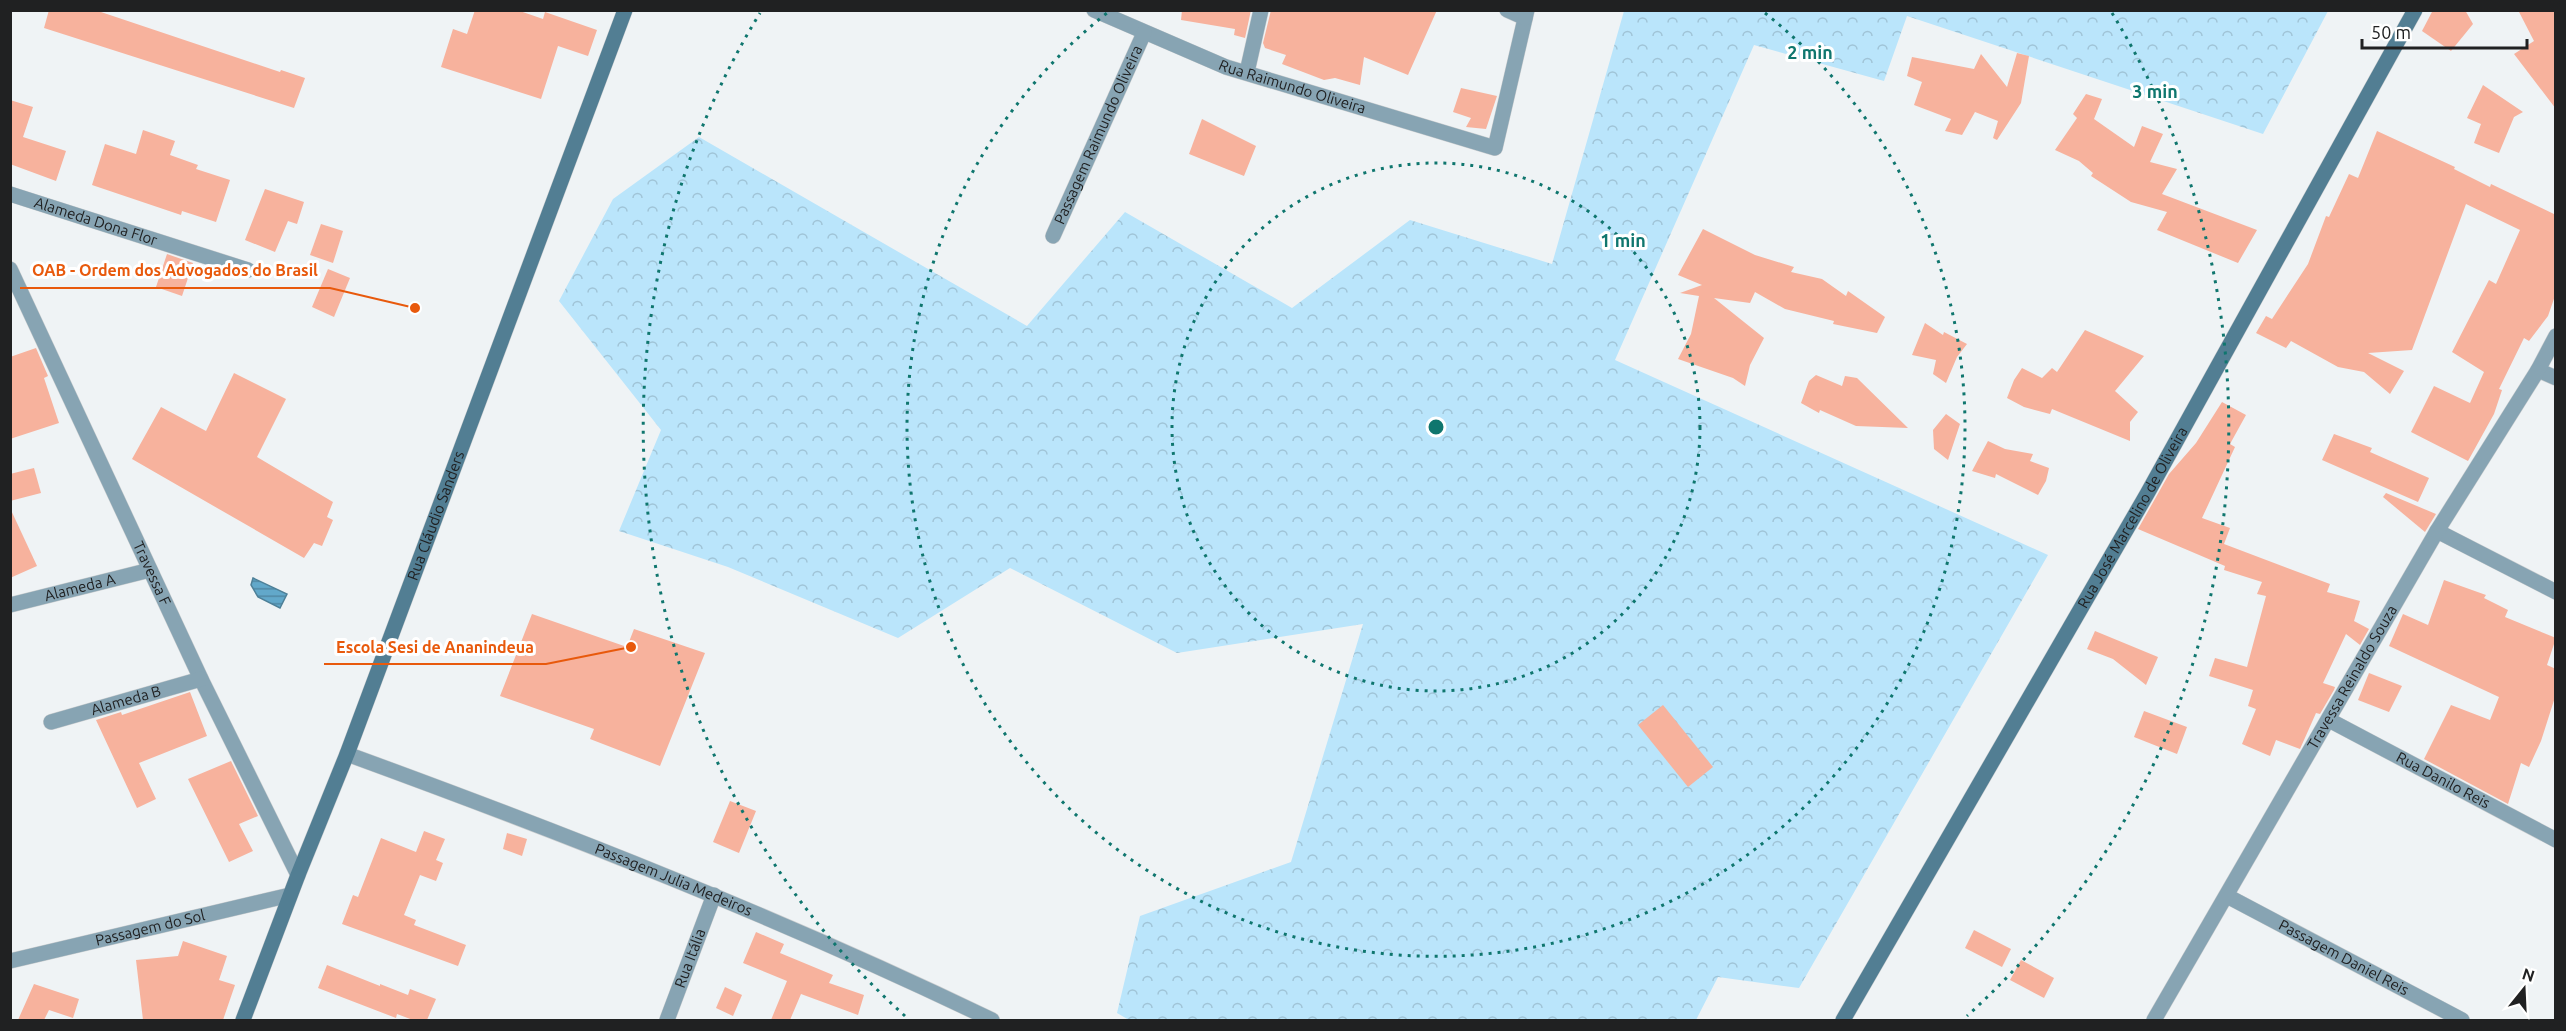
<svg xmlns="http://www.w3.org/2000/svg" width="2566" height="1031" font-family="Ubuntu,sans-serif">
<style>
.forest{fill:url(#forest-crowns)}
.water{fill:url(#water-rules);stroke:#4e8098;stroke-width:1.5}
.building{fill:#f7b29d}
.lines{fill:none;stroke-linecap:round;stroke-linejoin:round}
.street-casing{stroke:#cacdcf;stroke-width:16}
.secondary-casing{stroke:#cacdcf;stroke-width:16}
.street{stroke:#87a4b3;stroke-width:15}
.secondary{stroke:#527e93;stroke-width:15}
.ring{fill:none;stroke:#0f766e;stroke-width:3;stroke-dasharray:3 6}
.labels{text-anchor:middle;stroke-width:6;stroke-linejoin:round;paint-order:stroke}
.street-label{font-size:15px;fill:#202122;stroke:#fff}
.centre{fill:#0f766e;stroke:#fff;stroke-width:3}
.ring-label{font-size:18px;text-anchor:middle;font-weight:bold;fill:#0f766e;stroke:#fff;stroke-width:6;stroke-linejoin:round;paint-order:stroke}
.leader{fill:none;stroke:#e8590c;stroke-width:2}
.callout-dot{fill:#e8590c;stroke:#fff;stroke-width:2}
.callout-label{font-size:16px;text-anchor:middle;font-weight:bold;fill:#e8590c;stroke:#fff;stroke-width:6;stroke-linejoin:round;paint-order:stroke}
</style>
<defs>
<pattern id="forest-crowns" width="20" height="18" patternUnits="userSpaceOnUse" patternTransform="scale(1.5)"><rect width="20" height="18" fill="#bae5fb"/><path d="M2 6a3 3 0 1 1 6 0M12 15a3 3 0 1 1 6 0" fill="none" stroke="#a0c4d7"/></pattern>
<pattern id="water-rules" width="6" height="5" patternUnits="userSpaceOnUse" patternTransform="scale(1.5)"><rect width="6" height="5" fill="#62a8ca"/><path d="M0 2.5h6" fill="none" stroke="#5088a4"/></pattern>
</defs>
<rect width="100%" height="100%" fill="#eff3f5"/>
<path class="forest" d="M1624,11H2328L2263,134L1907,16L1884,81L1754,45L1615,360L2048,555L1799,988L1718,977L1696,1020H1129L1117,1013L1140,916L1291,862L1363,624L1177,653L1010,568L898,638L728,567L619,531L661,430L559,301L613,199L699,137L1027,326L1125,212L1292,308L1410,220L1552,264Z"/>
<path class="water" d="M253,578L287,594L280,608L258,597L251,585Z"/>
<g class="building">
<path d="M49,10H95L280,72L281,70L305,78L294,108L44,28Z"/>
<path d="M475,10H517L543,19L545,12L597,30L588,56L558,46L541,99L441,67L453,29L467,34Z"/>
<path d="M1182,10H1251L1245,38L1234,35L1235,29L1181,20Z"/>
<path d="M1271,10H1437L1408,75L1364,57L1360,85L1335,78L1324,80L1282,64L1286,55L1265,48L1263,43Z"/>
<path d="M2433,10H2465L2473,24L2451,51L2422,31Z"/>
<path d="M2518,10H2556V109L2514,54L2534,41Z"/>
<path d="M2017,53L2029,56L2021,103L1997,140L1993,138L1998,121L1975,112L1962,135L1945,131L1951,119L1914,105L1922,82L1907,76L1912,57L1974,69L1981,54L2007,87Z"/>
<path d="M2483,85L2523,112L2514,117L2499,153L2474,143L2481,124L2467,118Z"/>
<path d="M1461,88L1497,96L1486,129L1466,127L1471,118L1453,112Z"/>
<path d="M2086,94L2102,99L2094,119L2134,147L2142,126L2163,134L2150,162L2177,169L2162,194L2257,230L2238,263L2157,230L2167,212L2131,202L2091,176L2093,173L2079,161L2055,150L2077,118L2073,114Z"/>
<path d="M10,100L33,107L23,137L66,151L56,181L10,164Z"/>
<path d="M1202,119L1256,146L1244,176L1189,154Z"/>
<path d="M143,130L175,141L170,155L198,165L196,169L230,180L216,222L182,211L181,215L92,185L105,144L136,154Z"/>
<path d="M2377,131L2455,167L2454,169L2490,187L2491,184L2556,215V293L2548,316L2529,341L2524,338L2499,389L2502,390L2494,414L2468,461L2411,432L2434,386L2470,403L2484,372L2452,352L2489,280L2496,284L2520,230L2466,204L2412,350L2368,353L2404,371L2390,394L2364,372L2338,367L2291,341L2286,348L2256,333L2266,316L2272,319L2308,264L2326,216L2329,217L2349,174L2358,178Z"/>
<path d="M265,189L304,202L297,224L288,221L275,252L245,240Z"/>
<path d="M321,224L343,231L333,263L310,255Z"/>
<path d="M1703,229L1755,255L1794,267L1791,272L1822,279L1846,296L1848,291L1885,317L1877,333L1833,324L1834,321L1785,309L1755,292L1750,303L1714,298L1764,338L1750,365L1745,386L1733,378L1678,359L1691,334L1699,296L1680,293L1702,285L1678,275Z"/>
<path d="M167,254L193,263L182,296L156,287Z"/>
<path d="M328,269L350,278L334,317L312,307Z"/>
<path d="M1925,323L1943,335L1944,332L1967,344L1957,357L1946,383L1933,374L1936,360L1912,355Z"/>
<path d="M2085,330L2144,356L2115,391L2138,412L2130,422V441L2052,409L2050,414L2024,407L2007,398L2014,380L2022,368L2042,378L2052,368L2057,372Z"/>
<path d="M36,348L48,376L44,378L59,423L10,439V357Z"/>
<path d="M234,373L286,399L257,457L333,502L327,517L333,520L322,546L314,543L304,558L132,459L161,407L206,431Z"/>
<path d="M1816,375L1842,386L1845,376L1857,378L1908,428L1856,426L1820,410L1819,413L1801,403L1809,381Z"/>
<path d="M2222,402L2246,415L2230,444L2235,447L2202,518L2230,528L2224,544L2330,584L2327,592L2360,601L2354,621L2369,629L2360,645L2346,634L2323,683L2335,687L2334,690L2320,714L2316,713L2300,749L2276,740L2270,756L2242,744L2256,709L2248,706L2253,690L2209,676L2215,658L2247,667L2266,596L2257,594L2262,582L2224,570L2225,566L2138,529L2169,474L2196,443Z"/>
<path d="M1946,414L1960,424L1948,460L1934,449L1933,430Z"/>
<path d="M2334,434L2372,448L2370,452L2429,478L2418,502L2322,460Z"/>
<path d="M1988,441L2005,449L2033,454L2030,461L2049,468L2046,481L2038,495L1996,474L1995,478L1972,471Z"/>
<path d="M34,468L41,493L10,501V474Z"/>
<path d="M2386,493L2436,514L2425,532L2383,497Z"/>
<path d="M10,508L37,566L10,578Z"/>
<path d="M2444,580L2486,595L2484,598L2508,610L2505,617L2556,638L2547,665L2556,669V694L2541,741L2529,767L2521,763L2508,804L2424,759L2451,705L2490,720L2499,697L2389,646L2403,614L2428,625Z"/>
<path d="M532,614L627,647L634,629L705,653L660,766L590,739L594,729L500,696Z"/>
<path d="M2095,631L2158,657L2146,685L2113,659L2087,649Z"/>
<path d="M2369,673L2402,686L2389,712L2358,700Z"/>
<path d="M190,692L207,736L139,763L156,799L137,808L96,720L121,712L122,715Z"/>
<path d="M1663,705L1713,767L1688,787L1638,725Z"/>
<path d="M2144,711L2187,727L2177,754L2134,737Z"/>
<path d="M231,761L258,816L239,824L253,851L229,862L188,779Z"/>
<path d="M730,801L756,811L739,853L713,842Z"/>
<path d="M424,831L445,839L436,860L443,863L436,881L420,875L404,915L416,920L414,925L466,945L458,966L342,924L353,895L358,897L381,838L416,852Z"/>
<path d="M507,833L527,839L522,856L503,849Z"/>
<path d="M1974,930L2011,949L2002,967L1965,948Z"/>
<path d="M756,932L784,944L780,953L833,975L829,983L864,995L858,1015L801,994L790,1020H771L787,981L743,963Z"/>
<path d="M183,941L227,956L219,980L235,985L223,1020H143L136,960L178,956Z"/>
<path d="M2021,960L2054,978L2044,998L2010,980Z"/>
<path d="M327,965L380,986V984L408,995L410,989L436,999L427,1020H413L397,1014L396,1018L318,988Z"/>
<path d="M34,984L79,999L73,1018L49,1010L44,1020H18Z"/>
<path d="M725,987L742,995L733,1016L716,1008Z"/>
</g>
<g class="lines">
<g class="street-casing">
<g id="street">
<path id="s1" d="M1094,10L1226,67L1495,148L1527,10"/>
<path d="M1507,10L1525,18"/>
<path d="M1247,72L1261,10"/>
<path id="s2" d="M10,194L248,270"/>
<path id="s3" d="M1053,236L1144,33"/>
<path id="s4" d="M10,269L201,679L298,875"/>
<path d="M2538,370L2556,378"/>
<path d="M2437,531L2556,592"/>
<path id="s5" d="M10,605L150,570"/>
<path id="s6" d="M2329,720L2556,840"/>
<path id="s7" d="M51,722L201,679"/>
<path id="s8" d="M347,754C566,834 783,919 992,1020"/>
<path id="s9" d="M2227,896L2462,1020"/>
<path id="s10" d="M10,961L290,895"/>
<path id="s11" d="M667,1020L714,895"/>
<path id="s12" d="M2154,1020L2437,531L2538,370L2556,336"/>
</g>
</g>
<g class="secondary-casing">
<g id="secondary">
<path id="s13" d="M243,1020L298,875L347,754L625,10"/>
<path id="s14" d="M1843,1020L2147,494L2415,10"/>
</g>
</g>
<use href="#street" class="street"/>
<use href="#secondary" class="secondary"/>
</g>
<g class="ring">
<circle cx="1436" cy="427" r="264"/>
<path d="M1765 13A529 529 0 1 1 1107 13"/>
<path d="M905 1016A793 793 0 0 1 760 13M2112 13A793 793 0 0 1 1967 1016"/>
</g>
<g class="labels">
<g class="street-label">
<text dy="5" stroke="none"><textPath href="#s1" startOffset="213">Rua Raimundo Oliveira</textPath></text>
<text dy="5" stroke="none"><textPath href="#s3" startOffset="111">Passagem Raimundo Oliveira</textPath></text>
<text dy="5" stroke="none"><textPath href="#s2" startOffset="90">Alameda Dona Flor</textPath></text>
<text dy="5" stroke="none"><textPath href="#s13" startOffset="540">Rua Cláudio Sanders</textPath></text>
<text dy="5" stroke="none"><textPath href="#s14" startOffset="580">Rua José Marcelino de Oliveira</textPath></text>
<text dy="5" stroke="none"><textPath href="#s4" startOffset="336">Travessa F</textPath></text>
<text dy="5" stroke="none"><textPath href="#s5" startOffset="72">Alameda A</textPath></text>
<text dy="5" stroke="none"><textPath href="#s12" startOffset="396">Travessa Reinaldo Souza</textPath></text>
<text dy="5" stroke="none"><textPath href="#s7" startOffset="78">Alameda B</textPath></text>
<text dy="5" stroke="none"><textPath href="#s6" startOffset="129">Rua Danilo Reis</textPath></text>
<text dy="5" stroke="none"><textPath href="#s8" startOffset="350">Passagem Julia Medeiros</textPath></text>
<text dy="5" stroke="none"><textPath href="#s10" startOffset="144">Passagem do Sol</textPath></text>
<text dy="5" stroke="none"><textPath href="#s11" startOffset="66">Rua Itália</textPath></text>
<text dy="5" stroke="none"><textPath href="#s9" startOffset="132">Passagem Daniel Reis</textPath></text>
</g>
</g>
<circle cx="1436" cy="427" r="9" class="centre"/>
<g class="ring-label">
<text x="1810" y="59">2 min</text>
<text x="2155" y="98">3 min</text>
<text x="1623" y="247">1 min</text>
</g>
<path class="leader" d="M415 308L330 288H20M631 647L546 664H324"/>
<g class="callout-dot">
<circle cx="415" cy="308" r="6"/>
<circle cx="631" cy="647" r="6"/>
</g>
<g class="callout-label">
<text x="175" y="276">OAB - Ordem dos Advogados do Brasil</text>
<text x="435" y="653">Escola Sesi de Ananindeua</text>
</g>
<rect width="2566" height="1031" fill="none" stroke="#202122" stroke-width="24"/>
<g transform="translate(2524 989) rotate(18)" stroke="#ffffff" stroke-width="4.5" paint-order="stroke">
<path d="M0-4.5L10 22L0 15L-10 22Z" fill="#202122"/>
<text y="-9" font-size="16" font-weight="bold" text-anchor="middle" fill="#202122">N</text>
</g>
<path d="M2362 39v9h165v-9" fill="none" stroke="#202122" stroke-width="3"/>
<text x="2371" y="39" font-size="18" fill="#202122" stroke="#ffffff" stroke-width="4.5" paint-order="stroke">50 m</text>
</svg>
